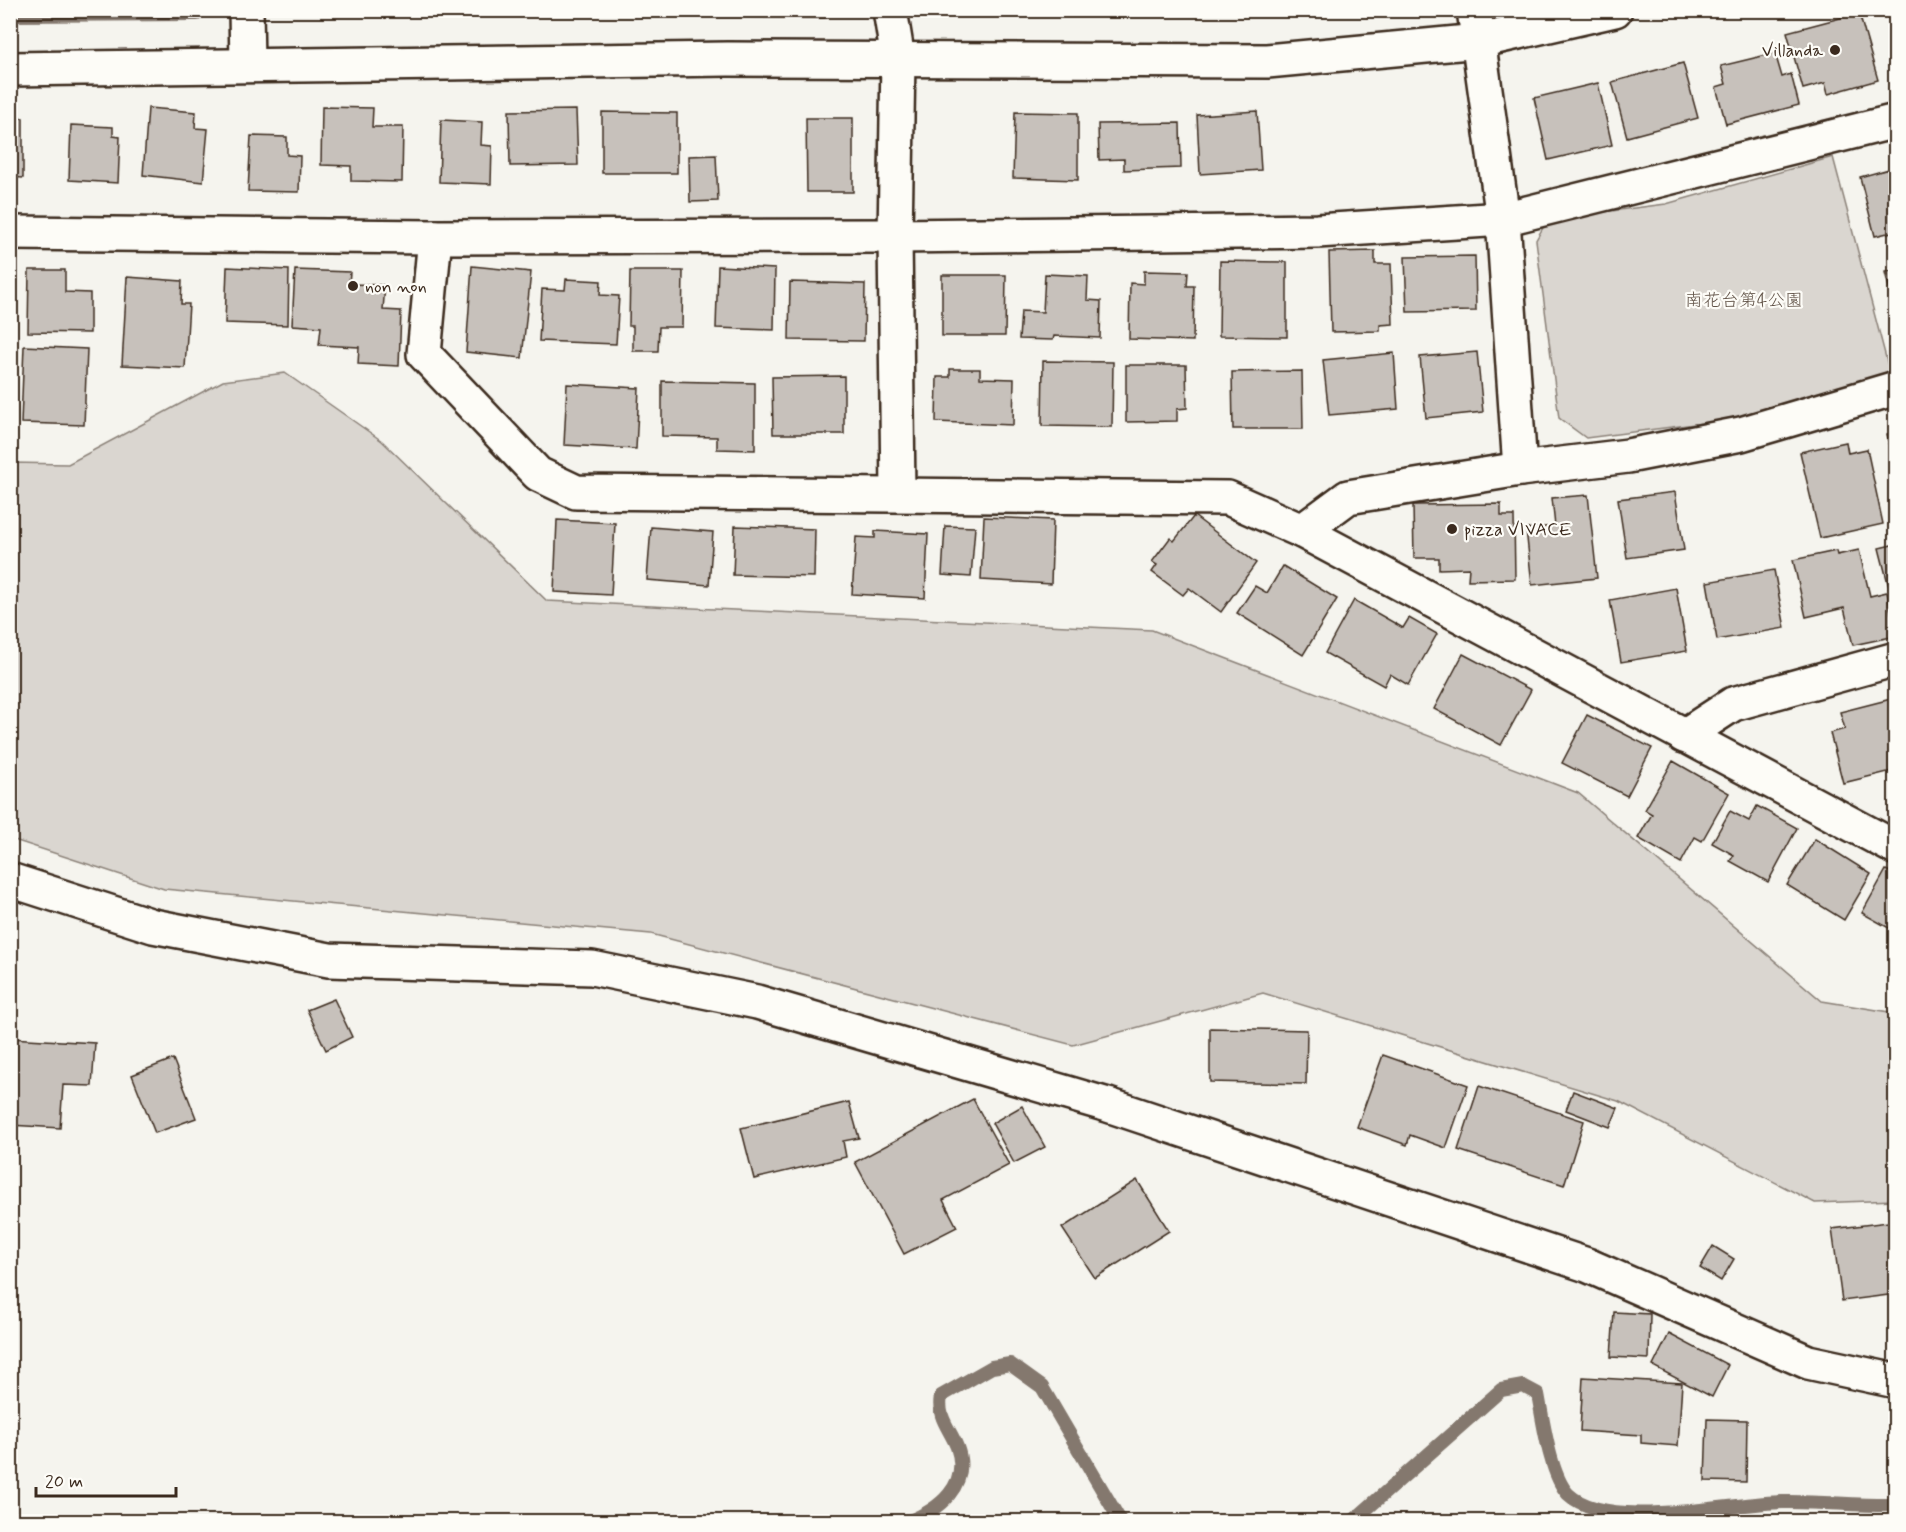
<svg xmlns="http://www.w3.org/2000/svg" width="1906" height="1532" font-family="Mynerve,'Klee One',sans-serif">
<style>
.green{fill:#dad6d0;stroke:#8a8077;stroke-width:1.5}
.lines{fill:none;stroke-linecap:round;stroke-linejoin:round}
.stream{stroke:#84786e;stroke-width:14}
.building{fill:#c7c1bb;stroke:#3b2a1e;stroke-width:1.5}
.street-casing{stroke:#3b2a1e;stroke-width:38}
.secondary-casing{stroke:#3b2a1e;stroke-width:38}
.street{stroke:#fdfcf7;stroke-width:33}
.secondary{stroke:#fdfcf7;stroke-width:33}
.poi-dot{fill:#3b2a1e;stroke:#fdfcf7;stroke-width:2}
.labels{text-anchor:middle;stroke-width:4.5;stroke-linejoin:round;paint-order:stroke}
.poi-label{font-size:18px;fill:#3b2a1e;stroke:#fdfcf7;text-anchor:start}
.park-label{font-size:18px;fill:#63554a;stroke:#fdfcf7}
</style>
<rect width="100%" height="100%" fill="#f5f4ee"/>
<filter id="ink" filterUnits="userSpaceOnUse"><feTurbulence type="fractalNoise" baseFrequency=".0167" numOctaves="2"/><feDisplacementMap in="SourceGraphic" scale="12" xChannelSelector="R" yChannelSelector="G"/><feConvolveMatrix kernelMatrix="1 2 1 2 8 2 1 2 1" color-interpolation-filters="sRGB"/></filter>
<g filter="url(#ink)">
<g class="green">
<path d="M1833,157L1891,377L1734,419L1586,438L1559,418L1536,240L1548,219L1666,204Z"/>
<path d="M285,373L382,441L547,601L1152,630L1578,793L1822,1001L1895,1013V1200L1815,1203L1618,1101L1263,993L1073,1045L651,934L164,889L11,839V463L68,464L223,381Z"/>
</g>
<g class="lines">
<g class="stream">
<path d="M658,10L824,12"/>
<path d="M10,15L197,14"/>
<path d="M907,1522C939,1510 971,1485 957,1447C949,1427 937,1418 941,1396L992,1367L1010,1364L1042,1387L1121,1522"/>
<path d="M1352,1522L1501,1390L1523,1386L1538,1394C1543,1420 1550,1475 1568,1494C1608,1532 1730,1503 1782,1502C1819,1501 1858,1506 1896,1505"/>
</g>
</g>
<g class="building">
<path d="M1889,10H1896V37Z"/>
<path d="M1859,13L1878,80L1828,94L1825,83L1803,89L1787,32Z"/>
<path d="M1775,53L1782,77L1791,74L1799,105L1726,124L1716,87L1726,84L1721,66Z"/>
<path d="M1683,63L1698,118L1627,137L1612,82Z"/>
<path d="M1598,83L1612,145L1548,160L1534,98Z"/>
<path d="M322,107L373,108L372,127H403L402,182L351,181V166L321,165Z"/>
<path d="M148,108L196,112L195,128L208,129L203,182L143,175Z"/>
<path d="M576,110L578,165L510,166L509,111Z"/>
<path d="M1257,111L1261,170L1200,174L1197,115Z"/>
<path d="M602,112L677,113V173H602Z"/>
<path d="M1015,112L1078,113V180L1013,178Z"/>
<path d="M10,118H23V178L10,177Z"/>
<path d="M806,118H853V192H807Z"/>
<path d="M441,120L482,122L481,145L492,146L491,184L439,182Z"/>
<path d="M1180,123L1181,168L1124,170V159L1099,160L1098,124Z"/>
<path d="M71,125L113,127V136L120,137L118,183L69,180Z"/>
<path d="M251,136L287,137V155L300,156L299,192L248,191Z"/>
<path d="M716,155L718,201L690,202L689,156Z"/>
<path d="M1896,167V231L1875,236L1860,177Z"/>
<path d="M1375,251V264H1391L1393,324L1380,325V331L1331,332L1329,252Z"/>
<path d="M1475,256L1476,311L1407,312L1405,257Z"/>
<path d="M1220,261L1287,262V337L1219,336Z"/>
<path d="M472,266L531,272L522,358L466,352Z"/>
<path d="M718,266L775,269L774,330L716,328Z"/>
<path d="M227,267L289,270L288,325L225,323Z"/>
<path d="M29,270H65V292L90,293V333L28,332Z"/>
<path d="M295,270L350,272L349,284L385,285L383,310L401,311L399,366L358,364L359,347L319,345L321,327L292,325Z"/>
<path d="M1896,270V314L1885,272Z"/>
<path d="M630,271H683L682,327H659L658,351H633V326H629Z"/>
<path d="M1144,271L1188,272L1187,286H1194L1193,341L1129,339L1130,283L1144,284Z"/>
<path d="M1045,274L1088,276L1087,300L1101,301L1100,338L1054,336L1053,340L1019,339L1021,311L1043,312Z"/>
<path d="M942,275H1006L1005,336H942Z"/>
<path d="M127,277L182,281L181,304H189L185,368L122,365Z"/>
<path d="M566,279L601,281L600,295L619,296L616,344L539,341L542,289L565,290Z"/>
<path d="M790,282L865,284L864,341L789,340Z"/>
<path d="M24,346L87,349L84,425L21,423Z"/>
<path d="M1477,352L1483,412L1426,418L1420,357Z"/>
<path d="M1394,353L1398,409L1329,415L1323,360Z"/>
<path d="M1043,361L1113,362L1112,427L1042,426Z"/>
<path d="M1126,365H1186L1187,408L1177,409V421L1126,422Z"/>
<path d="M950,369H980V378L1014,379L1013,425L936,422L937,377H950Z"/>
<path d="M1302,371L1303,429H1233L1232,372Z"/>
<path d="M844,376V434H773L772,377Z"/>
<path d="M662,381L755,383V450L717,449V437L662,436Z"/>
<path d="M567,384L639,388L636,449L564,445Z"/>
<path d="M1896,432V471L1887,434Z"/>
<path d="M1846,442L1848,453L1867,449L1883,524L1820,538L1800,452Z"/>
<path d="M1675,492L1684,550L1627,558L1618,499Z"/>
<path d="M1588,495L1597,578L1532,585L1526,529L1555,526L1552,498Z"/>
<path d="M1501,504V516H1514L1515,579L1468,580L1469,568L1439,569V558H1414L1413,505Z"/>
<path d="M1194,516L1256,563L1221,612L1189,588L1183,595L1152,572L1157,565L1152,562L1170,538L1174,541Z"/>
<path d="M984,517L1053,520L1051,584L981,580Z"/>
<path d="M557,520L615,523L611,595L554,592Z"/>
<path d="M735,526L815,529L814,577L733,575Z"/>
<path d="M945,526L975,527L971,577L942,575Z"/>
<path d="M651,527L713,532L709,585L647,580Z"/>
<path d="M875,531L928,534L925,598L852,594L856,537L875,538Z"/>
<path d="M1896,544V602L1893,603L1879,548Z"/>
<path d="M1859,550L1870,596L1887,592L1896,636L1853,645L1844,608L1806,617L1793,560L1836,551L1837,555Z"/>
<path d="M1283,566L1337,599L1303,655L1237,613L1255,586L1267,593Z"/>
<path d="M1774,570L1785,628L1717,640L1707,582Z"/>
<path d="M1676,588L1687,651L1621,662L1610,600Z"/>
<path d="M1354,600L1403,628L1409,618L1437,634L1408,685L1390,674L1384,686L1325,653Z"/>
<path d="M1463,654L1531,690L1501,745L1434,709Z"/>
<path d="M1891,699L1896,718V770L1843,783L1830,733L1845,729L1840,712Z"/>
<path d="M1587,715L1652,748L1627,796L1562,763Z"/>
<path d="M1673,761L1729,793L1702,841L1695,837L1681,863L1638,838L1652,814L1645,810Z"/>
<path d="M1757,806L1797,828L1768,882L1730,861L1734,855L1712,843L1730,811L1749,821Z"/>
<path d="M1815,839L1871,874L1844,920L1787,885Z"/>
<path d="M1886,870L1896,875V932L1862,913Z"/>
<path d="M334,999L352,1037L326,1050L307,1010Z"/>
<path d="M1210,1028L1307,1030L1306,1084L1210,1082Z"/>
<path d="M10,1038L95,1043L92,1086L63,1085L60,1128L10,1125Z"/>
<path d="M1383,1055L1468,1085L1446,1148L1410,1135L1407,1145L1357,1127Z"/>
<path d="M173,1059L196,1118L155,1133L132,1075Z"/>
<path d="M1479,1086L1584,1121L1564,1185L1458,1150Z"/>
<path d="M1573,1091L1618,1108L1610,1127L1566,1110Z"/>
<path d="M973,1099L1009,1165L943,1200L957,1227L904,1254L855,1162Z"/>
<path d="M849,1102L859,1138L843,1141L846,1157L754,1179L741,1128Z"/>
<path d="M1022,1106L1045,1147L1014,1163L992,1123Z"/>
<path d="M1137,1180L1169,1231L1095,1278L1062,1228Z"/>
<path d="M1896,1221V1294L1842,1301L1832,1229Z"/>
<path d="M1713,1246L1734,1259L1721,1281L1700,1268Z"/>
<path d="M1614,1312L1650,1314L1649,1359L1611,1357Z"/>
<path d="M1669,1334L1728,1365L1712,1397L1653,1366Z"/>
<path d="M1583,1377L1682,1383L1678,1446L1641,1443V1435L1580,1431Z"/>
<path d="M1707,1419L1747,1420L1746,1482L1705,1481Z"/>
</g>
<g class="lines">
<g class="street-casing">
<g id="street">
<path d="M246,10L247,64"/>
<path d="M1474,10L1503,219L1520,469"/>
<path d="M10,233L435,237L895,236L1317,231L1503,219L1896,121"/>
<path d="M435,237L424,354L538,474L576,492L1228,498L1302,531L1896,848"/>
<path d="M898,494L895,236L898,59"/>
<path d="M1302,531L1348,497L1520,469L1628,456L1741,434L1896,388"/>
<path d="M1684,736L1733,704L1896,659"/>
</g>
</g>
<g class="secondary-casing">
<g id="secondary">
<path d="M890,10L898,59"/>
<path d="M10,69L728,59L1267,61L1479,41L1615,10"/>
<path d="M10,880L153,926L329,960L592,968L757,1002L1108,1105L1587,1265L1808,1362L1896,1381"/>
</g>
</g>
<use href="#street" class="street"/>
<use href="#secondary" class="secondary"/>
</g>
</g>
<g class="poi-dot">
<circle cx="1835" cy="50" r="6"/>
<circle cx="353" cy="286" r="6"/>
<circle cx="1452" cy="529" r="6"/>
</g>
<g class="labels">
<g class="poi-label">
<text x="1823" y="56" text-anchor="end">Villanda</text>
<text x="365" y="292">non non</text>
<text x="1464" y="535">pizza VIVACE</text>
</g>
<g class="park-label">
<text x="1744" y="306">南花台第4公園</text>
</g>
</g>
<rect width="1906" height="1532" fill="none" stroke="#fdfcf7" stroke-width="36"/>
<rect x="18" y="18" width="1870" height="1496" fill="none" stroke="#3b2a1e" stroke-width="2" filter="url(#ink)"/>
<path d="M36 1487v9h140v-9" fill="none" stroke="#3b2a1e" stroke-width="3"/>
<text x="45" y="1487" font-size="18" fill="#3b2a1e" stroke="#fdfcf7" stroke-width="4.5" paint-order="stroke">20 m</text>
</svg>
